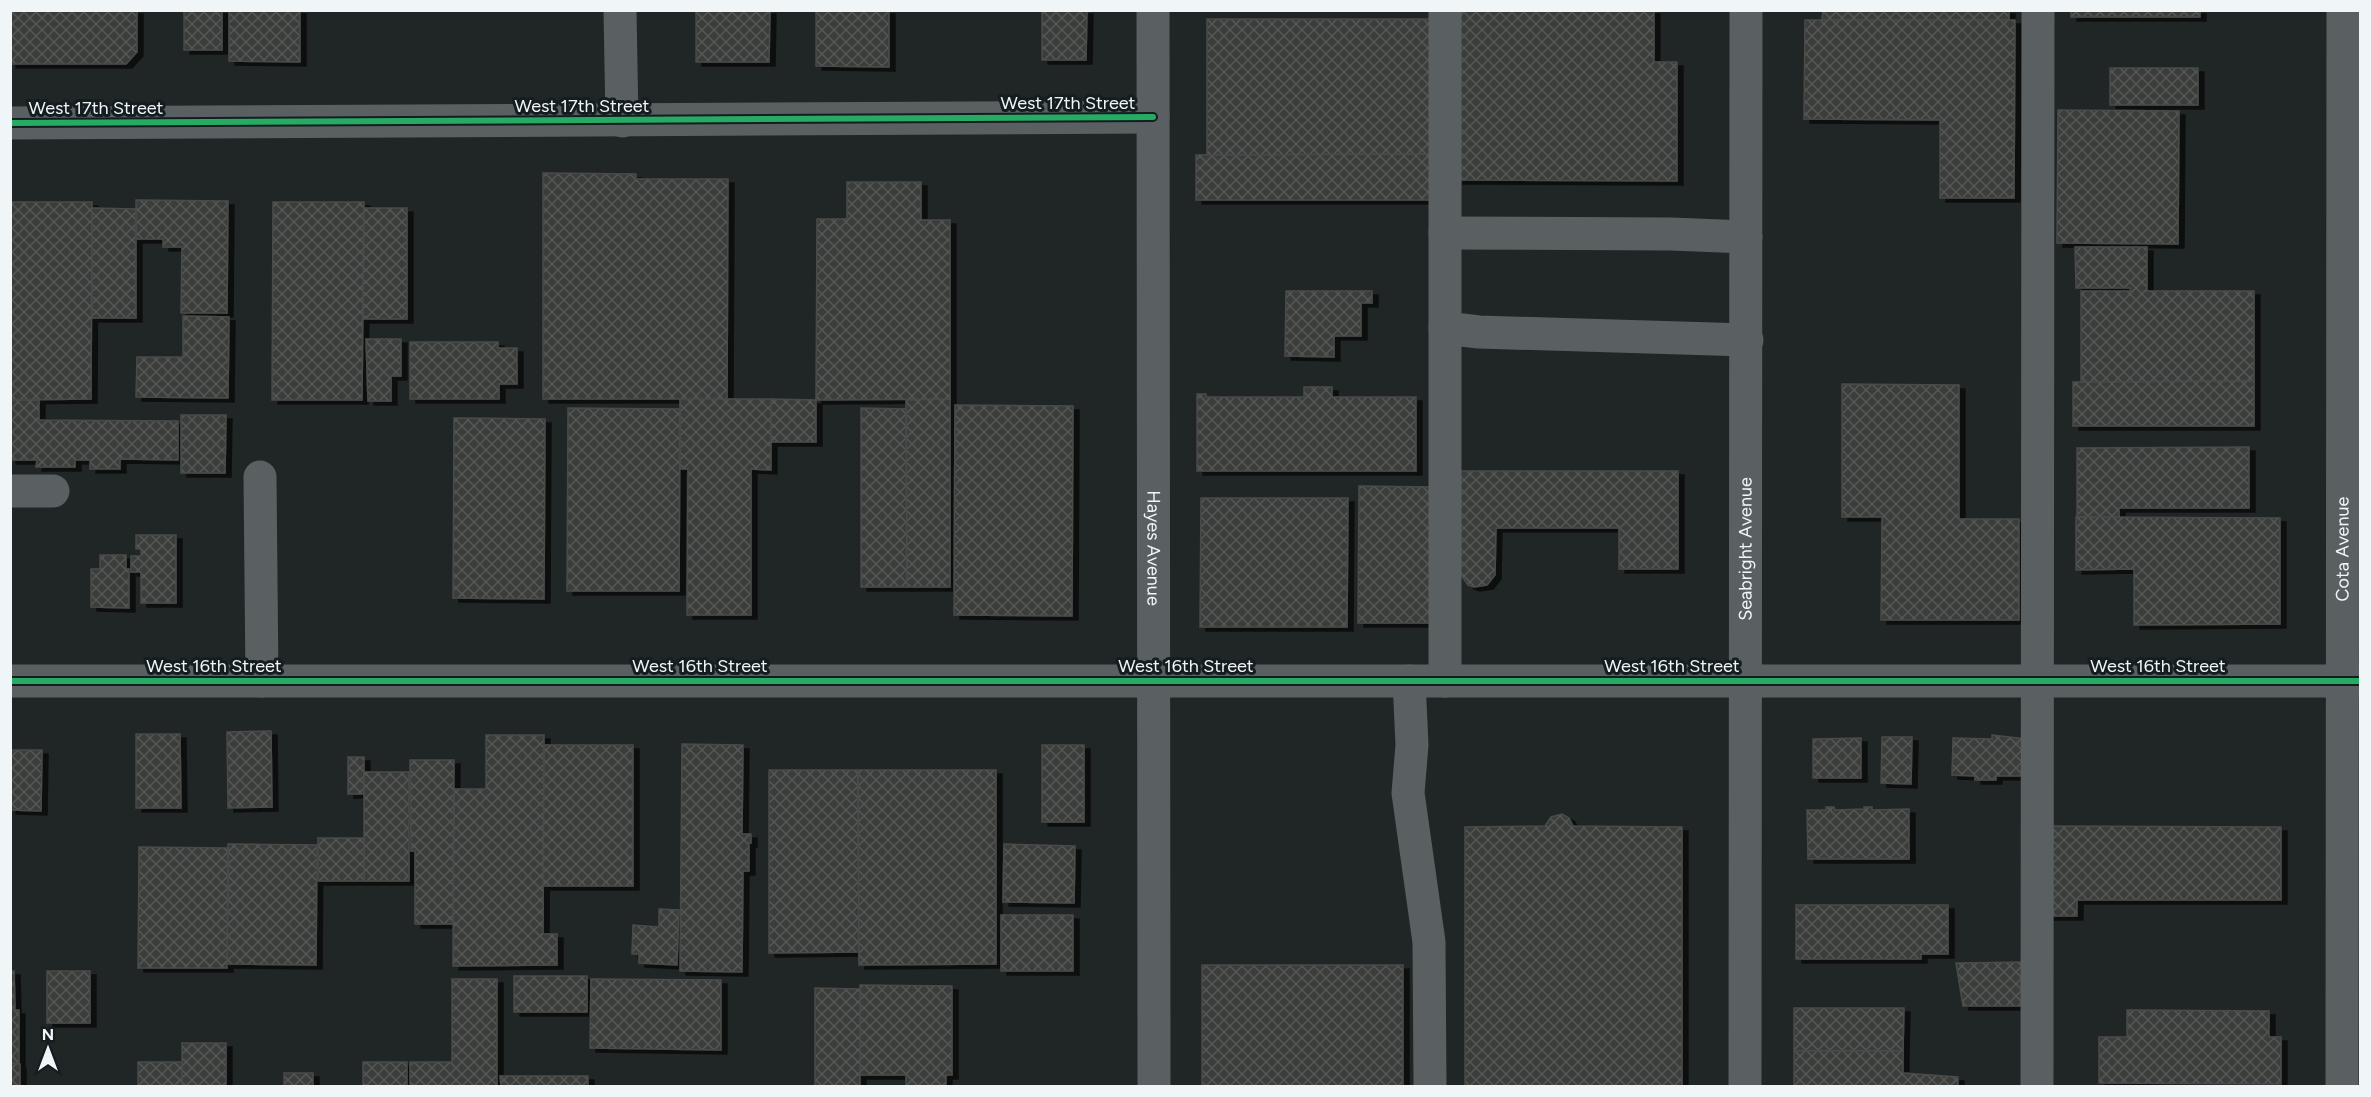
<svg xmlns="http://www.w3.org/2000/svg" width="2371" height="1097" font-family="Figtree,sans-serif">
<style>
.building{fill:url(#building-cross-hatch);stroke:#4a4b4a;stroke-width:1.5;filter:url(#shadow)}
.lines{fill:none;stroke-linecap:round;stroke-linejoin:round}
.minor{stroke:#5a6062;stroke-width:33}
.cycleway-casing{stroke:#141d20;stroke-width:10}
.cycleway{stroke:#26ab63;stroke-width:6}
.labels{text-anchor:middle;stroke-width:6;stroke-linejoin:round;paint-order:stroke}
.street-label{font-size:18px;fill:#f0f6f8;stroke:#141d20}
</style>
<defs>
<pattern id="building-cross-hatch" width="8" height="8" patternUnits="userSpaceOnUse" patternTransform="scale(1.5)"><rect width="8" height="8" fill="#3a3c3b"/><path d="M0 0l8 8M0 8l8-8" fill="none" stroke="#575958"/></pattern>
<filter id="shadow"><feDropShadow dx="6" dy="4" stdDeviation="0" flood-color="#0009"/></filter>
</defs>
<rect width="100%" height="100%" fill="#202526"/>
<g class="building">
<path d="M10,10H137V52L126,64H10Z"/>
<rect x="184" y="10" width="38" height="40"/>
<path d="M229,10H300V62L229,61Z"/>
<path d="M696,10H770L769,62H696Z"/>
<path d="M816,10H889V67L816,66Z"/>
<path d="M1042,10H1087L1086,60H1042Z"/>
<path d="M1458,10H1654V62H1677V181L1457,180Z"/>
<path d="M1823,10H2009V20H1822Z"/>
<rect x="2071" y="10" width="129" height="7"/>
<path d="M1207,19H1432V154L1207,155Z"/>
<path d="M1805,20H2015L2014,198H1940V120L1804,119Z"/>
<rect x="2110" y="68" width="88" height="37"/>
<path d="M2058,110L2179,111L2178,244L2057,243Z"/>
<path d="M1432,154V200H1196V155Z"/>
<path d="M543,173L636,174V179H728L727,399H543Z"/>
<path d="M847,182H921V220H950V399L816,400L817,219H847Z"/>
<path d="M136,200L228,201L227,313H181L182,247H163V239H136Z"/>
<path d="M10,202H92L91,399L10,400Z"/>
<path d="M273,202H364L362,400H272Z"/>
<path d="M92,208L136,209V318H92Z"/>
<path d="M364,208H407V319H363Z"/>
<path d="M2075,247H2147V291H2254V381L2081,382V291H2131L2130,288H2076Z"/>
<path d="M1286,291H1372V303H1361V336H1334V357L1285,356Z"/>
<path d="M183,316L229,317L228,398L136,397L137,357H183Z"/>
<path d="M366,339H401V376H391V401H368Z"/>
<path d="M410,342H498V348H517V384H499V399H410Z"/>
<path d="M2254,381V426H2073V382Z"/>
<path d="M1842,384L1959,385V519H2019V620H1881L1882,517H1842Z"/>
<path d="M1304,387H1332V397H1416V471H1197V394H1206V397H1304Z"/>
<path d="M680,399H771V470L751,469V615H687L688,469H680Z"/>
<path d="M771,399L816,400V442H771Z"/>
<path d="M950,399V587H907L906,400Z"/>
<path d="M10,400H39V420L178,421V460L120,459V469H90V460H75V467H36L37,460H10Z"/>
<path d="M955,405L1073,406L1072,616L954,615Z"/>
<path d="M568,408L680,409L679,591H567Z"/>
<path d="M861,408L906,409L907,587H861Z"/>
<path d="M181,415H226L225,473H181Z"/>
<path d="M454,418L545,419L544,599L453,598Z"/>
<path d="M2249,447V508H2119V518L2077,517V448Z"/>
<path d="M1458,471H1678V569H1619V528H1496L1495,575L1487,585L1474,587L1468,585L1459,572Z"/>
<path d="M1359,486L1433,487L1432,623H1358Z"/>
<path d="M1201,498H1348L1347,627H1200Z"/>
<path d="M2076,517L2280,518V624L2134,625V569L2076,570Z"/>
<path d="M136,535H176V603H141V572H131V556H141V549H136Z"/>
<path d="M100,555H126V569H129V608L91,607V569H100Z"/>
<path d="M271,731L272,807L228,808L227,732Z"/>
<path d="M136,734H180L181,808H136Z"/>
<path d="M486,735H544L543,934H557V965L453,966L454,789H486Z"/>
<path d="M1992,735L2026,739L2025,776H1996V780H1975V776L1952,775L1953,738L1992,739Z"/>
<path d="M1882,737H1912L1911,784L1881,783Z"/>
<path d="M1861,738V778H1813V739Z"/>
<path d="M682,744L743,745L742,834H751V843H749V871H743L742,972L680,971Z"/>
<path d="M544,745H633V886H543Z"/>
<rect x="1042" y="745" width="42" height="77"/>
<path d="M10,750H42L41,811L10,810Z"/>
<rect x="348" y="757" width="16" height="37"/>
<path d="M410,760H454L453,924H415V851H411Z"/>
<path d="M769,770H858L859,952L769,953Z"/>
<path d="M858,770H996V964L859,965Z"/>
<rect x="364" y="772" width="45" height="109"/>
<path d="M1826,807H1834L1835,810L1864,809V807H1872V810L1909,809V859H1808L1807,810H1826Z"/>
<path d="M1562,814L1569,818L1573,826L1682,827V1086H1465V827L1545,826L1551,817Z"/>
<path d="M2046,826L2281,827V900H2077V916H2046Z"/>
<rect x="318" y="838" width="46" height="43"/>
<path d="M228,844L317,845L316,965L227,964Z"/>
<path d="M1004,844L1075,846L1074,903L1003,902Z"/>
<path d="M139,847L228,848L227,968H138Z"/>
<path d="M1796,905H1948V954H1921V959H1796Z"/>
<path d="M659,909L679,910L677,965L639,963V954H632L633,925L659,927Z"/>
<rect x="1001" y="915" width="72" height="56"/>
<path d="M2028,962V1006H1963L1956,963Z"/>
<rect x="1202" y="965" width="201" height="121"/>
<path d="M10,971H14L15,1009H10Z"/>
<rect x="47" y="971" width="43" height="52"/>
<rect x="514" y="976" width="73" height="36"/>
<path d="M452,979H497V1086H410V1062H452Z"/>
<path d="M591,979L721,980V1050L590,1048Z"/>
<path d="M860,985L952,986V1075H946V1086H906V1075H860Z"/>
<path d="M815,988L860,989V1086H815Z"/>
<path d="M1794,1008H1904L1903,1051H1794Z"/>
<rect x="10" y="1010" width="9" height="53"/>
<path d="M2127,1010L2269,1011V1037H2281V1084L2099,1083V1037H2127Z"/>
<rect x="182" y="1043" width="44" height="43"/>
<path d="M1794,1051H1903V1073L1958,1077V1086H1794Z"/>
<rect x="138" y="1062" width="44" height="24"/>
<rect x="363" y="1062" width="44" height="24"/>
<rect x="10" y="1064" width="10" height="22"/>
<rect x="284" y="1073" width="29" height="13"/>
<path d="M500,1076H588V1086H501Z"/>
</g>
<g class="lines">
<g class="minor">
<path d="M620,10L622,121"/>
<path id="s1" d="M1153,10L1154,1086"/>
<path d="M1445,10V681"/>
<path d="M10,123L1153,117"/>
<path d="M1445,233L1671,234L1746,237"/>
<path d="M1445,328L1479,332L1747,340"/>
<path d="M260,477L262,681"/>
<path d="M10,491H53"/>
<path d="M10,681H2360"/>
<path d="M1409,681L1412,745L1408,793L1429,942L1430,1086"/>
<path id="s2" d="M1745,1086L1746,10"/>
<path d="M2037,1086L2038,10"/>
<path id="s3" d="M2342,1086L2343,10"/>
</g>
<g class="cycleway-casing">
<g id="cycleway">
<path d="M10,123L1153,117"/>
<path d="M10,681H2360"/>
</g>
</g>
<use href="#cycleway" class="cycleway"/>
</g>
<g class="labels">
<g class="street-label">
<text x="1068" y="109">West 17th Street</text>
<text x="582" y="112">West 17th Street</text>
<text x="96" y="114">West 17th Street</text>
<text dy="6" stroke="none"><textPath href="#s2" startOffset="537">Seabright Avenue</textPath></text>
<text dy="6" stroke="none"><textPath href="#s3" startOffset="537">Cota Avenue</textPath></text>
<text dy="6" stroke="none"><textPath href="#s1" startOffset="538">Hayes Avenue</textPath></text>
<text x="214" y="672">West 16th Street</text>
<text x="700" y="672">West 16th Street</text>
<text x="1186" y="672">West 16th Street</text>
<text x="1672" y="672">West 16th Street</text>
<text x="2158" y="672">West 16th Street</text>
</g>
</g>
<rect width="2371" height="1097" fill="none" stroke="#f0f6f8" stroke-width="24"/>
<g transform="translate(48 1049)" stroke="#141d20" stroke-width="4.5" paint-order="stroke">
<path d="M0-4.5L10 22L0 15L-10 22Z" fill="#f0f6f8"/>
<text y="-9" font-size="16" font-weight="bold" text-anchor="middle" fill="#f0f6f8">N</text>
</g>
</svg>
